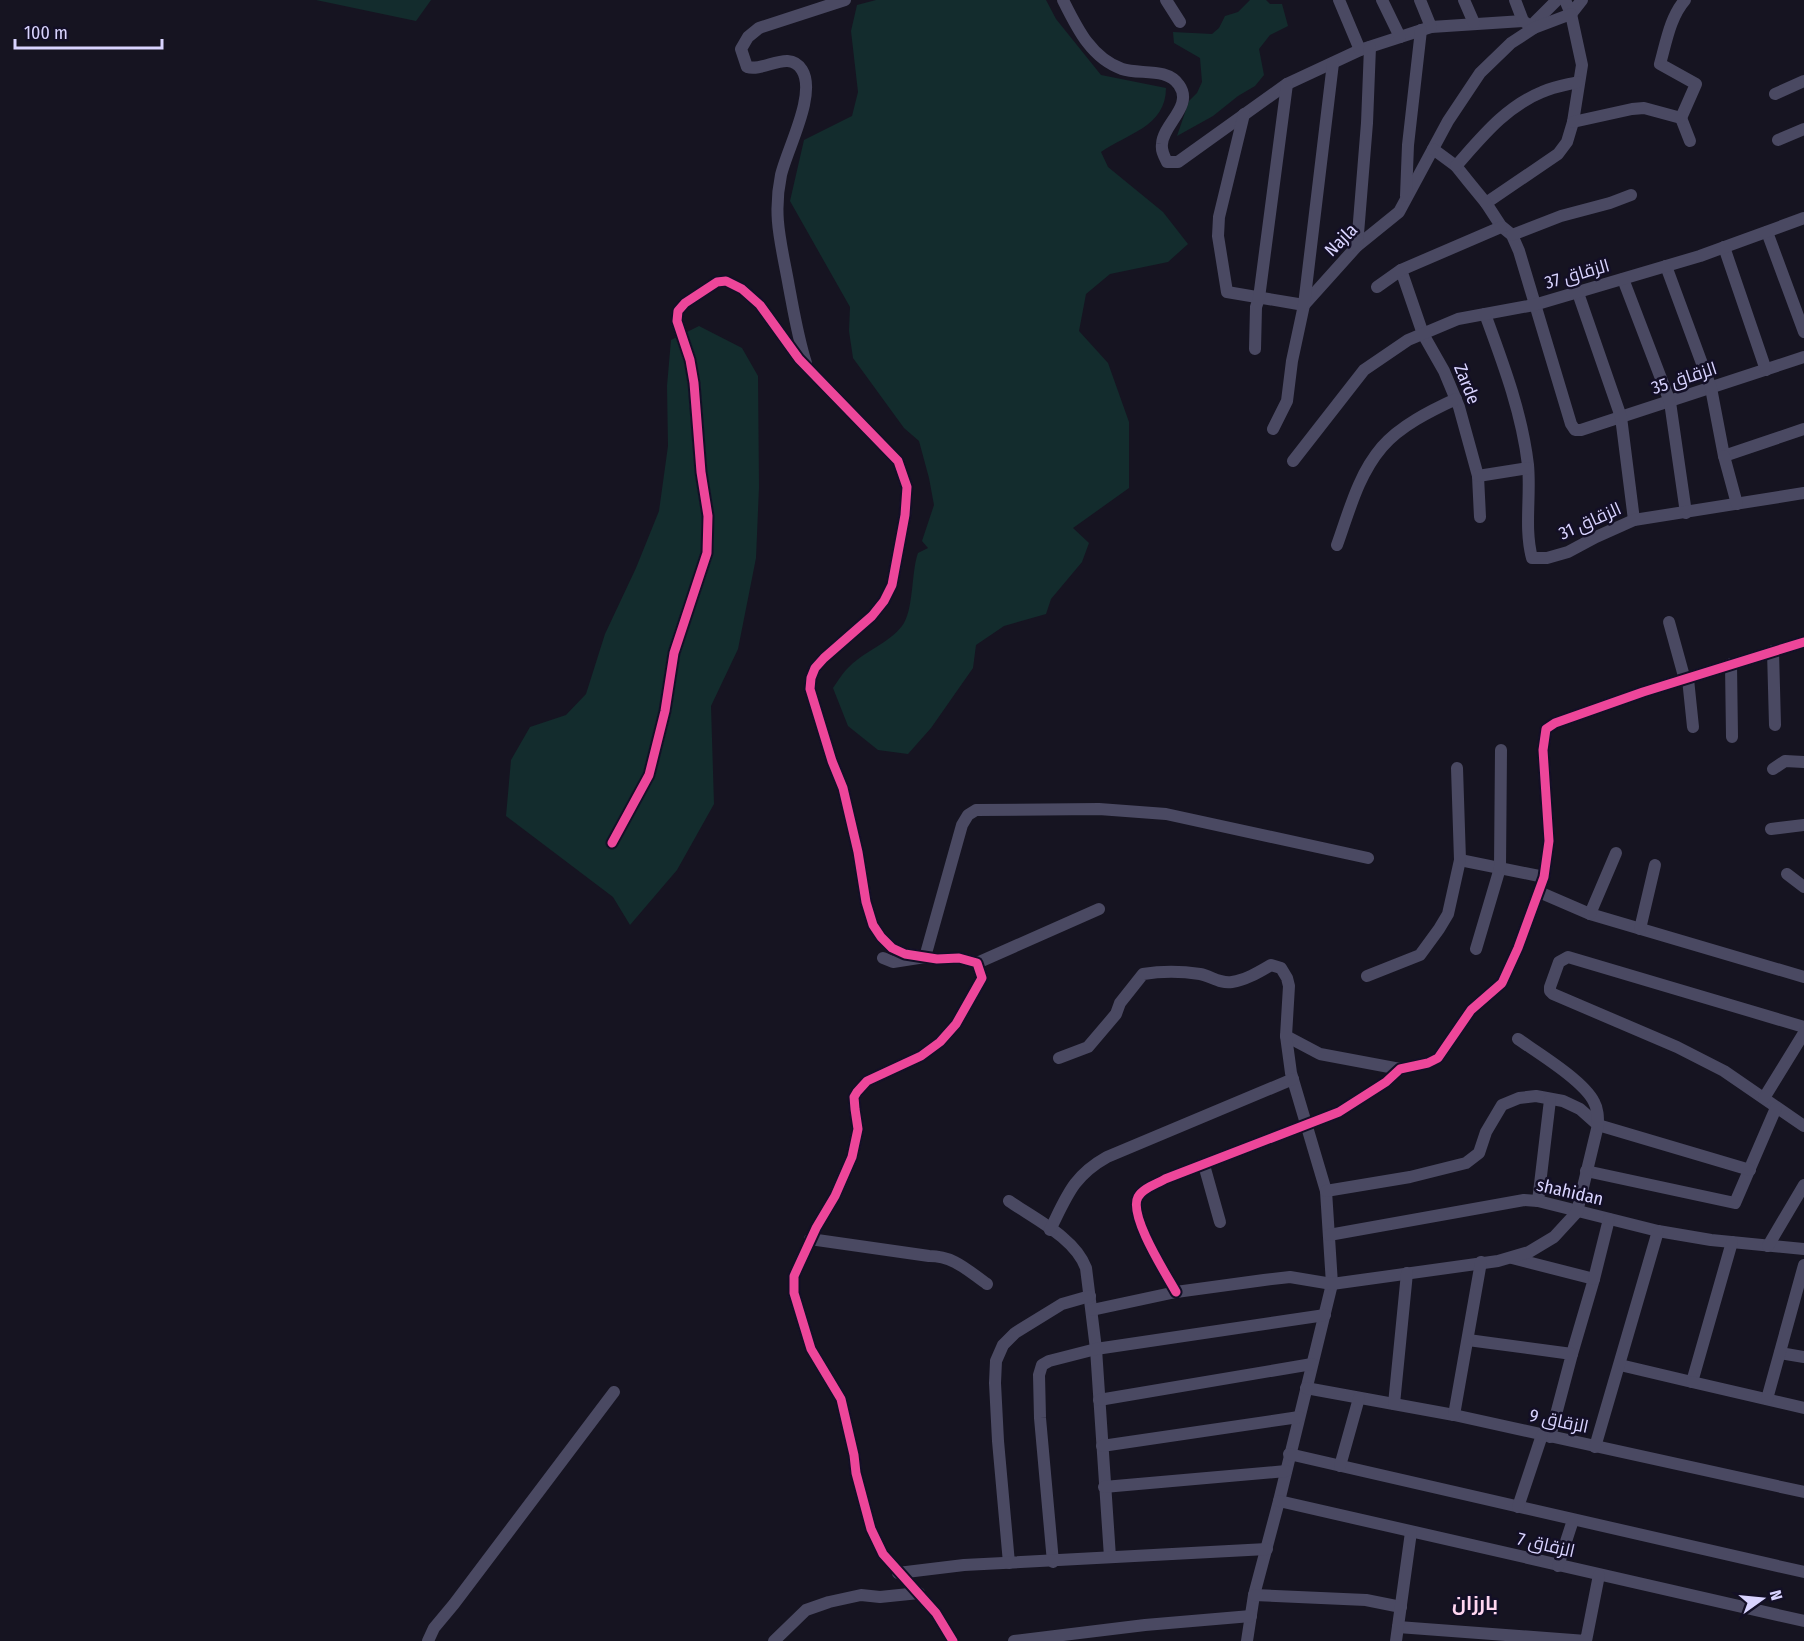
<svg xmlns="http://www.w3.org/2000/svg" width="1804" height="1641" font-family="'Fira Sans Condensed',Cairo,sans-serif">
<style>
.green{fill:#132c2d}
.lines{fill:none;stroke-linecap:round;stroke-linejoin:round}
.minor{stroke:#4a4962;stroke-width:12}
.cycleway-casing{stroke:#130f26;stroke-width:13}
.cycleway{stroke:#ed469a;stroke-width:9}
.labels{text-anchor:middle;stroke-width:5;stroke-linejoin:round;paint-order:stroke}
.street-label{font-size:18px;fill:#d9d4ff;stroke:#130f26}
.neighbourhood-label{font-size:20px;font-weight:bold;fill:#ffd6f0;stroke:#130f26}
</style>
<rect width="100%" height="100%" fill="#161421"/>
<g class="green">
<path d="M316,0H431L416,21Z"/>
<path d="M876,0H1046L1056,19L1101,75L1166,88C1166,127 1126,134 1101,152L1108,167L1163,212L1188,244L1168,262L1110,274L1086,294L1079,331L1108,363L1129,422V488L1073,528L1089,543L1082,562L1051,599L1046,614L1004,626L976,645L973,668L931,728L908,754L878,750L848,726L833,688C838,681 843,672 850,666C865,651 889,643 902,626C914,611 911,572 918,553L928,548L922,541L934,505L929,478L919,441L904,428L853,358L849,331L850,307L790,201L804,140L852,116L858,92L851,31L857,5Z"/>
<path d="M1250,0H1266L1270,4H1282L1288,26L1270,35L1259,49L1264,75L1255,86L1238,96L1213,116L1177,136L1189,101L1197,93L1202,82L1200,58L1174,43L1173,32L1212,34L1219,28L1225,16L1238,12Z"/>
<path d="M699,326L742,348L758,376L759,487L756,558L738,649L711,706L714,804L677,870L630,925L613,897L506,816L511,760L530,727L566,715L586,694L605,634L636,568L659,511L668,446L667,386L671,340Z"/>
</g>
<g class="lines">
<g class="minor">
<path d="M1063,0C1077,28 1091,58 1122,69C1139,75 1167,67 1179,85C1194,106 1163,124 1162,144C1161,151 1164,156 1167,162H1178L1287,84L1360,50L1431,27L1523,21"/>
<path d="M1166,0L1180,22"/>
<path d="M1339,0L1360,50"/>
<path d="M1382,0L1400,37"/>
<path d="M1420,0L1431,27"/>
<path d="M1464,0L1474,23"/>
<path d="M1515,0L1523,21L1534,28L1535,22L1557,0"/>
<path d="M1565,0L1571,14L1582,0"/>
<path d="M1775,94L1804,81"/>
<path d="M1244,114L1219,217L1218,236L1227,292L1304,305L1357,246L1399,212L1448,121L1480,73L1511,43L1534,28L1571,14L1582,65L1573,122L1567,142L1558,154L1486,203"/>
<path d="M1681,118L1690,141"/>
<path d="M1573,122L1632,109L1644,108L1681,118L1696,84L1660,64C1666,43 1670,17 1685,0"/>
<path d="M1778,140L1804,129"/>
<path d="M1433,149L1456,166L1468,181L1486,203L1501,226L1512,235L1519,251L1571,424L1575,430H1581L1804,357"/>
<path d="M1456,166C1481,138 1505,107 1542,92C1553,87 1566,85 1578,82"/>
<path d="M1406,196L1408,145L1421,30"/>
<path d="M1767,232L1804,332"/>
<path d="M1512,235L1561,216L1610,203L1631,195"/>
<path d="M1357,246L1367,123L1370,47"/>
<path d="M1724,247L1766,370"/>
<path d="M1666,266L1711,388L1724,456L1804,429"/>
<path d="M1401,270L1423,334L1444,371L1459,407L1478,476L1480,517"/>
<path d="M1623,279L1670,402L1686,513"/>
<path d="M1377,287L1401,270L1501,227"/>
<path d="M1578,293L1621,417L1634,520"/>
<path d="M1485,314C1503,363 1522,413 1528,465C1531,496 1524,528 1532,558H1547L1568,552L1596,537L1634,520L1804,493"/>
<path d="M1255,349L1256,307L1259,298L1287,84"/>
<path d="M806,363C798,338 794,313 789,287C782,246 772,218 781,175C787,149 817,94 802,70C789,49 765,72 747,67L741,49L748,37L759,28L845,0"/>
<path d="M1273,429L1287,401L1292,361L1304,305L1333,63"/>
<path d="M1724,456L1737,504"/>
<path d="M1293,461L1364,370L1408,340L1458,319L1534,305L1700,256L1804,218"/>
<path d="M1478,476L1528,468"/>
<path d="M1337,545C1349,512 1358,475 1382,447C1400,426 1430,411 1456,399"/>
<path d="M1669,622L1685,680"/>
<path d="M1773,651L1775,725"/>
<path d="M1731,664L1732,737"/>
<path d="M1688,679L1693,727"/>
<path d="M1773,769L1785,761L1804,762"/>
<path d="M1771,829L1804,825"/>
<path d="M612,843L649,775L665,711L674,653L707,553L708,516L701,472L694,383L690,360L677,321L678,311L685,303L717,282L726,281L742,289L760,305L799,359L898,461L907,487L905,515L892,585L884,601L872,616L824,658L815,668L811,678L810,689L832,761L843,788L858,852L866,902L873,925L881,937L892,948L905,954L937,959L959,958L977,963L982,978L956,1024L940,1042L921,1056L867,1081L857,1092L854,1097L855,1109L858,1129L852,1157L835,1196L816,1228L794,1276V1293L811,1349L841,1399L854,1455L856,1473L871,1529L883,1554L936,1613L953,1641"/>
<path d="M1460,860L1544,877"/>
<path d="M1787,874L1804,887"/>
<path d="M1539,892L1590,914L1804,977"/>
<path d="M1590,914L1616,853"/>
<path d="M1640,929L1655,865"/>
<path d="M1476,949L1500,868L1501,750"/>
<path d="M883,958L893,962L925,957L962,825L968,815L976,810L1099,809L1166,814L1368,858"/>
<path d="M977,963L1099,909"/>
<path d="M1367,976L1420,955L1439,929L1448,914L1460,860L1457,768"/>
<path d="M1804,1027L1568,957L1559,962L1550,987V991L1553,994L1677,1047L1724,1071L1804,1126"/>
<path d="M1286,1036L1320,1054L1400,1069"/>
<path d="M1059,1058L1088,1047L1116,1014L1120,1003L1143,974C1161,971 1181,971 1200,974C1211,976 1220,984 1232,982C1246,980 1259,972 1271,965L1281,968L1287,978L1289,986L1286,1036L1291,1073L1326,1191L1332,1284L1279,1501L1254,1595L1247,1641"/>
<path d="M1764,1098L1804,1033"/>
<path d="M1204,1165L1220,1222"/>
<path d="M1586,1171L1735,1203L1776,1108"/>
<path d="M1326,1191L1410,1177L1466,1163L1479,1153L1486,1132L1502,1105L1519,1098L1536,1096L1563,1101L1580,1109L1598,1125L1750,1170"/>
<path d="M1009,1201C1035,1219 1075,1238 1086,1268L1096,1349L1110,1557"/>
<path d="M1538,1201L1550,1100"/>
<path d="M1050,1230C1067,1196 1073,1176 1107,1157L1293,1079"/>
<path d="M1329,1235L1524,1200L1538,1201L1658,1231L1711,1240L1804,1249"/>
<path d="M810,1239L929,1256C954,1256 967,1270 987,1284"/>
<path d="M1768,1246L1804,1185"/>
<path d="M1512,1258L1594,1279L1572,1354"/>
<path d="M1594,1279L1609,1219"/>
<path d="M1176,1292C1166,1274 1128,1215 1138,1197C1143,1188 1157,1184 1165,1179L1339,1112L1386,1082L1400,1069L1428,1063L1438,1058L1471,1010L1502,983L1518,948L1544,877L1549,841L1543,750L1546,729L1555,723L1643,692L1804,642"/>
<path d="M1092,1310L1176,1292L1264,1280L1290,1277L1332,1284L1498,1261L1529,1252L1554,1237L1577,1212L1598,1125C1598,1117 1598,1109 1594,1102C1584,1081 1538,1053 1518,1039"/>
<path d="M1468,1340L1572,1354L1550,1437"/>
<path d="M1780,1353L1804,1357"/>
<path d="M1620,1365L1692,1382L1732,1242"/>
<path d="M1692,1382L1804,1408"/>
<path d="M1306,1388L1454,1415L1804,1492"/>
<path d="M1767,1399L1804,1265"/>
<path d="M1099,1400L1312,1364"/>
<path d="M1394,1404L1407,1273"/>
<path d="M1454,1415L1481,1262"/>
<path d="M1102,1446L1299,1417"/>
<path d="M1595,1447L1658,1231"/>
<path d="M1289,1454L1804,1572"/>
<path d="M1340,1466L1359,1398"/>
<path d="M1104,1487L1286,1471"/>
<path d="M1279,1501L1804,1621"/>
<path d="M1518,1507L1542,1435"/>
<path d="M1053,1562L1040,1418L1039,1375L1042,1365L1049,1361L1096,1349L1325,1315"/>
<path d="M1009,1563L998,1441L995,1383L996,1361L1003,1345L1015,1333L1062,1304L1090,1296"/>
<path d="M1558,1566L1573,1520"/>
<path d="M898,1573L964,1565L1267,1549"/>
<path d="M1254,1595L1366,1600L1401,1607"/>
<path d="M1398,1627L1586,1641L1599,1575"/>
<path d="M428,1641L434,1628L454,1604L614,1392"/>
<path d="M774,1641L806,1610L829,1602L861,1595L880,1597L919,1593"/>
<path d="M1014,1641L1145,1625L1251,1616"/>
<path d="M1396,1641L1411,1532"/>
</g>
<g class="cycleway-casing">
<g id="cycleway">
<path d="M612,843L649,775L665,711L674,653L707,553L708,516L701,472L694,383L690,360L677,321L678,311L685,303L717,282L726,281L742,289L760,305L799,359L898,461L907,487L905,515L892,585L884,601L872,616L824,658L815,668L811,678L810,689L832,761L843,788L858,852L866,902L873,925L881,937L892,948L905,954L937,959L959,958L977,963L982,978L956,1024L940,1042L921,1056L867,1081L857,1092L854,1097L855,1109L858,1129L852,1157L835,1196L816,1228L794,1276V1293L811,1349L841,1399L854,1455L856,1473L871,1529L883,1554L936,1613L953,1641"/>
<path d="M1176,1292C1166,1274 1128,1215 1138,1197C1143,1188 1157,1184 1165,1179L1339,1112L1386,1082L1400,1069L1428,1063L1438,1058L1471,1010L1502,983L1518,948L1544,877L1549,841L1543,750L1546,729L1555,723L1643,692L1804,642"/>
</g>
</g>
<use href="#cycleway" class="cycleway"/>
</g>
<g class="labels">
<g class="street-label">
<text transform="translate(1341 240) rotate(-45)" y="6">Najla</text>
<text transform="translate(1577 274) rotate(-16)" y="6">الزقاق 37</text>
<text transform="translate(1684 378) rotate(-18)" y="6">الزقاق 35</text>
<text transform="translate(1467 384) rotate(68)" y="6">Zarde</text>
<text transform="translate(1590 521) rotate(-24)" y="6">الزقاق 31</text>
<text transform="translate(1570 1192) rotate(13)" y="6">shahidan</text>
<text transform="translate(1559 1421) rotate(12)" y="6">الزقاق 9</text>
<text transform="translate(1546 1545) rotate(13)" y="6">الزقاق 7</text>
</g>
<g class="neighbourhood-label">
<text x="1475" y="1610">بارزان</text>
</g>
</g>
<g transform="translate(1762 1599) rotate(75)" stroke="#130f26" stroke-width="4.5" paint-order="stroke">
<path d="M0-4.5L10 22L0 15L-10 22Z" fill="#d9d4ff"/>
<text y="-9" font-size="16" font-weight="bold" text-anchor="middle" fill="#d9d4ff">N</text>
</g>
<path d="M15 39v9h147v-9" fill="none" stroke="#d9d4ff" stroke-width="3"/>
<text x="24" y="39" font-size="18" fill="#d9d4ff" stroke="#130f26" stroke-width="4.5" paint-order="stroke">100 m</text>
</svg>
